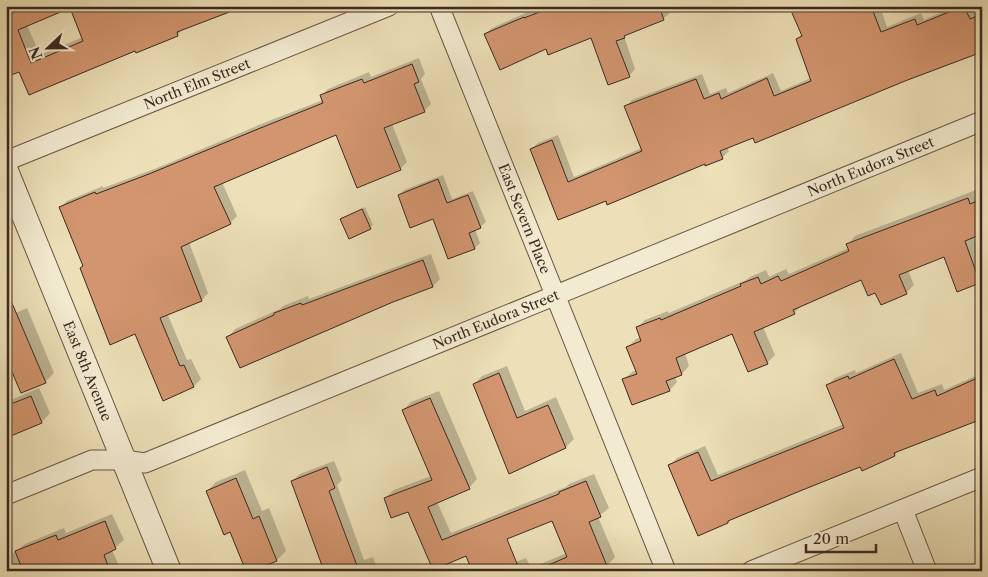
<svg xmlns="http://www.w3.org/2000/svg" width="988" height="577" font-family="'Libre Caslon Text',serif">
<style>
.shadow{fill:#0003;fill-rule:evenodd}
.building{fill:#d2956f;stroke:#3b281e;fill-rule:evenodd}
.lines{fill:none;stroke-linecap:round;stroke-linejoin:round}
.minor-casing{stroke:#685644;stroke-width:21}
.tertiary-casing{stroke:#685644;stroke-width:26}
.minor{stroke:#f3ebd1;stroke-width:19}
.tertiary{stroke:#f3ebd1;stroke-width:24}
.labels{text-anchor:middle;stroke-width:4;stroke-linejoin:round;paint-order:stroke}
.street-label{font-size:14px;fill:#3b281e;stroke:#f3ebd1}
</style>
<rect width="100%" height="100%" fill="#ede0b8"/>
<filter id="stains"><feTurbulence type="fractalNoise" baseFrequency=".004" numOctaves="4"/><feColorMatrix values="0 0 0 0 .2 0 0 0 0 .09 0 0 0 0 .02 0 0 0 .5 -.17"/></filter>
<radialGradient id="worn" r=".72"><stop offset=".6" stop-color="#630" stop-opacity="0"/><stop offset="1" stop-color="#630" stop-opacity=".3"/></radialGradient>
<g class="shadow">
<path d="M6,6H242L184,28L178,34L136,51V50L19,70ZM71,7L83,37L40,55L27,25Z"/>
<path d="M248,6H257L249,9Z"/>
<path d="M547,6H667L670,13L663,19L627,33L624,36L635,69L629,76L592,37L547,48L485,34L492,28L530,11L531,13Z"/>
<path d="M859,6H880L887,27L921,13L924,20L956,6H982V50L727,147L729,151L722,158L706,164L705,162L559,218L531,149L538,143L558,135L574,177L642,148L626,107L632,100L702,74L710,94L726,88L728,93L773,73L781,91L811,78L797,39L804,33Z"/>
<path d="M419,58L425,74L421,79L431,104L424,111L392,124L407,162L400,169L336,134L222,182L237,216L230,223L189,242L208,293L202,300L167,313L187,360L191,359L201,379L194,386L136,332L84,265L60,208L67,201L103,186V188L157,168L266,122L323,100L321,96L328,89L369,72L371,77Z"/>
<path d="M443,175L452,199L473,191L486,222L480,227L475,229L480,243L475,248L434,218L399,195L404,190Z"/>
<path d="M976,190L978,197L982,195V233L973,236L982,259V280L979,282L945,256L908,270L914,285L906,293L876,291L862,278L802,305L794,313L763,327L775,355L767,363L732,333L685,353L689,366L682,374L675,376L677,382L670,390L633,404L624,379L632,372L636,370L628,347L636,339L641,337L637,328L645,320L668,311L669,313L746,280L750,277L766,270L769,277L786,269L789,274L849,248L848,244L855,236Z"/>
<path d="M365,207L373,225L350,237L342,219Z"/>
<path d="M431,254L440,279L433,286L393,301L228,337L235,329L280,309L283,306L308,296L309,299Z"/>
<path d="M27,308L54,373L45,382L6,317Z"/>
<path d="M901,353L918,393L942,384L944,390L982,373V417L899,450L895,455L862,469L861,465L731,518L728,522L670,465L677,458L705,446L718,475L844,424L828,385L835,378L855,370L856,373Z"/>
<path d="M507,366L525,411L556,397L574,439L566,447L509,473L474,384L482,376Z"/>
<path d="M39,388L50,413L42,422L6,437V402Z"/>
<path d="M439,391L477,479L469,488L437,502L451,533L566,487L569,484L594,474L609,508L598,517L615,557L607,566L594,571H500L505,566L526,558L531,568L567,553L553,520L431,563L408,510L385,498L394,490L431,476L403,410L411,402Z"/>
<path d="M334,461L342,480L337,485L364,560L373,557L378,571H336L292,481L300,474Z"/>
<path d="M245,470L262,511L269,508L286,551L277,560L249,571L231,531L207,491L216,482Z"/>
<path d="M112,514L124,540L112,550L121,571H6V556L17,551L25,544L64,528L66,533Z"/>
</g>
<g class="building">
<path d="M6,6H240V8L177,32L178,36L136,53L135,51L29,95L19,72L6,77ZM70,8L83,41L31,63L18,30Z"/>
<path d="M555,6H659L664,20L624,36L625,38L616,41L630,77L608,85L591,38L548,55L546,49L500,70L484,34L524,17V18Z"/>
<path d="M789,6H871L881,32L915,19L917,25L964,6L970,19L982,14V52L905,81L755,143L753,138L720,151L723,159L705,166V164L607,205L606,201L558,220L530,149L552,140L568,182L642,151L624,106L696,79L704,99L719,93L721,99L767,78L774,96L811,81L796,39L802,36Z"/>
<path d="M412,64L419,82L414,84L425,112L384,128L401,170L357,188L336,135L214,187L231,224L181,247L202,301L160,318L180,366L184,365L194,387L163,401L135,334L110,345L80,268L83,266L59,207L95,192L96,194L149,174L258,129L323,103L320,95L362,79L364,83Z"/>
<path d="M438,179L447,203L468,195L481,228L469,233L475,249L448,259L433,219L410,228L398,195Z"/>
<path d="M968,198L970,204L982,199V234L965,241L980,283L957,292L944,257L899,275L907,294L881,305L875,293L868,296L861,280L793,310L795,314L754,332L768,364L748,372L732,334L676,358L682,375L666,381L670,391L632,405L622,379L637,374L626,347L641,341L636,327L660,318L661,320L741,286L740,284L758,277L761,284L778,276L781,281L849,251L846,244Z"/>
<path d="M362,209L371,229L349,239L340,219Z"/>
<path d="M423,260L433,287L393,302L240,368L226,337L274,315V313L301,303L302,305Z"/>
<path d="M6,289L46,383L21,393L6,358Z"/>
<path d="M894,359L912,399L935,390L937,396L982,376V419L894,453L895,456L862,471L860,467L800,491L728,521V523L698,536L668,465L698,452L711,481L844,428L826,385L848,376L849,379Z"/>
<path d="M499,373L517,418L548,405L566,448L509,474L473,384Z"/>
<path d="M31,396L42,423L6,438V406Z"/>
<path d="M430,398L470,489L428,507L442,540L559,494V492L586,481L601,517L589,522L609,571H535L567,557L552,521L507,539L520,571H472L466,556L433,570L408,512L391,518L384,498L432,480L402,410Z"/>
<path d="M327,467L335,488L329,491L359,571H324L291,481Z"/>
<path d="M236,478L253,519L259,516L277,561L252,571H246L230,532L224,535L206,491Z"/>
<path d="M105,521L116,549L104,555L110,571H23L15,551L56,535L58,540Z"/>
</g>
<g class="lines">
<g class="minor-casing">
<g id="minor">
<path id="s1" d="M439,6L666,571"/>
<path id="s2" d="M6,161L389,6"/>
<path id="s3" d="M6,495L92,460H124L145,463L982,121"/>
<path d="M903,510L927,571"/>
<path d="M751,571L982,477"/>
</g>
</g>
<g class="tertiary-casing">
<g id="tertiary">
<path id="s4" d="M6,171L169,571"/>
</g>
</g>
<use href="#minor" class="minor"/>
<use href="#tertiary" class="tertiary"/>
</g>
<g class="labels">
<g class="street-label">
<text dy="5" stroke="none"><textPath href="#s2" startOffset="206">North Elm Street</textPath></text>
<text dy="5" stroke="none"><textPath href="#s3" startOffset="930">North Eudora Street</textPath></text>
<text dy="5" stroke="none"><textPath href="#s1" startOffset="229">East Severn Place</textPath></text>
<text dy="5" stroke="none"><textPath href="#s3" startOffset="525">North Eudora Street</textPath></text>
<text dy="5" stroke="none"><textPath href="#s4" startOffset="216">East 8th Avenue</textPath></text>
</g>
</g>
<rect width="988" height="577" fill="none" stroke="#ede0b8" stroke-width="25"/>
<rect x="8" y="8" width="973" height="562" fill="none" stroke="#3b281e" stroke-width="2.5"/>
<rect x="12" y="12" width="963" height="552" fill="none" stroke="#3b281e"/>
<g transform="translate(48 48) rotate(248)" stroke="#f3ebd1" stroke-width="4" paint-order="stroke">
<path d="M0-4L9 19L0 12L-9 19Z" fill="#3b281e"/>
<text y="-8" font-size="14" font-weight="bold" text-anchor="middle" fill="#3b281e">N</text>
</g>
<path d="M806 544v8h70v-8" fill="none" stroke="#3b281e" stroke-width="2.5"/>
<text x="813" y="544" font-size="15" fill="#3b281e" stroke="#f3ebd1" stroke-width="4" paint-order="stroke">20 m</text>
<rect width="100%" height="100%" filter="url(#stains)"/>
<rect width="100%" height="100%" fill="url(#worn)"/>
</svg>
